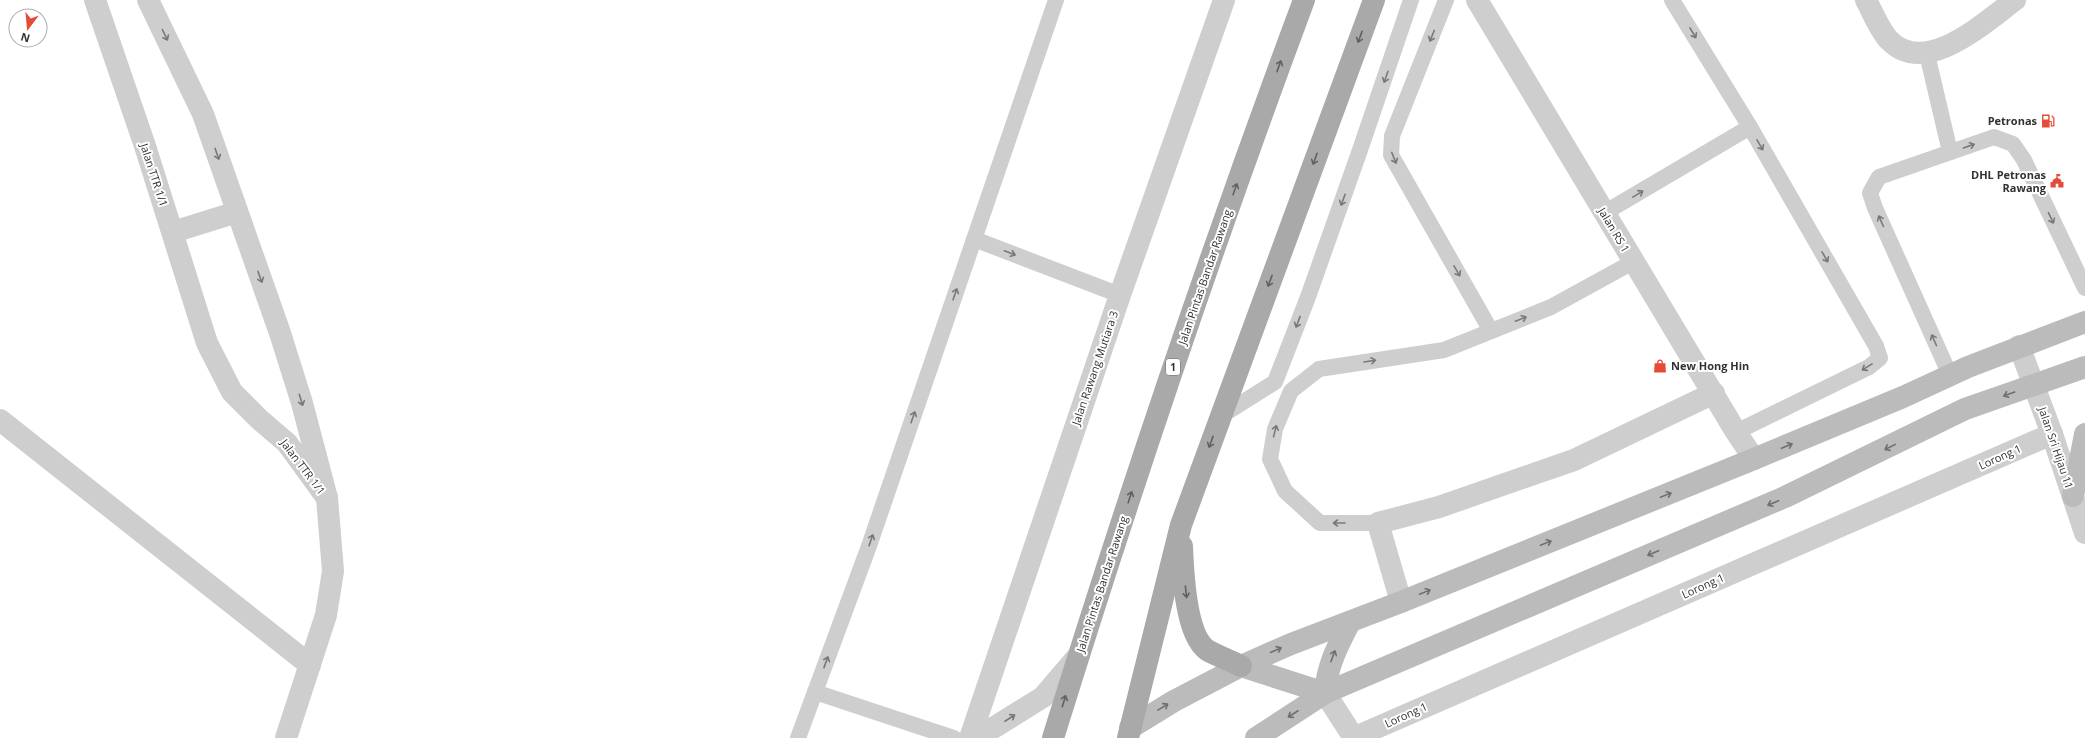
<svg xmlns="http://www.w3.org/2000/svg" width="2085" height="738" font-family="'Open Sans',sans-serif">
<style>
.lines{fill:none;stroke-linecap:round;stroke-linejoin:round}
.lane{stroke:#cecece;stroke-width:16}
.street{stroke:#cecece;stroke-width:22}
.secondary{stroke:#bbb;stroke-width:22}
.primary{stroke:#a9a9a9;stroke-width:22}
.oneway{stroke:#787878}
.oneway2{stroke:#616161}
.oneway3{stroke:#6f6f6f}
.labels{text-anchor:middle;stroke-width:4;stroke-linejoin:round;paint-order:stroke}
.shield{fill:#fff;stroke:#6f6f6f;stroke-width:1}
.shield-label{font-size:10px;font-weight:bold;fill:#313131}
.poi-label{font-size:11px;font-weight:bold;fill:#313131;stroke:#fff;text-anchor:end}
.street-label{font-size:11px;fill:#313131;stroke:#fff}
</style>
<rect width="100%" height="100%" fill="#fff"/>
<g class="lines">
<g class="lane">
<path d="M1446,0L1392,136L1391,155L1491,331"/>
<path d="M1672,0L1750,127L1876,346L1880,358L1869,367L1736,432"/>
<path d="M1927,54L1950,152"/>
<path d="M1604,213L1750,127"/>
<path d="M974,239L1120,295"/>
<path d="M1950,375L1875,208L1870,193L1879,177L1994,137L2013,144L2024,160L2085,288"/>
<path d="M1221,416L1275,382L1308,297L1360,150L1411,0"/>
<path d="M1378,523H1320L1285,491L1270,459L1275,429L1291,391L1319,369L1444,350L1551,307L1633,262"/>
<path d="M815,692L954,738"/>
<path d="M798,738L869,546L1056,0"/>
</g>
<g class="street">
<path d="M95,0L145,146L207,343L232,392L259,419L287,443L327,498L302,403L280,333L203,114L148,0"/>
<path d="M1477,0L1736,432L1754,459"/>
<path d="M1866,0C1872,11 1880,31 1889,40C1925,78 1985,22 2015,0"/>
<path d="M173,232L237,212"/>
<path d="M2019,346L2052,434L2085,533"/>
<path d="M0,420L310,665"/>
<path d="M1401,602L1378,523L1439,507L1574,460L1714,393"/>
<path d="M1325,693L1354,738"/>
<path d="M286,738L326,615L333,571L327,498"/>
<path d="M970,738L1120,295L1224,0"/>
<path d="M977,738L1043,697L1079,655"/>
<path d="M1353,738L2052,434"/>
</g>
<g class="secondary">
<path d="M2073,496L2085,434"/>
<path d="M1241,666L1325,693"/>
<path d="M1325,693C1327,666 1338,645 1350,622"/>
<path d="M1130,728L1174,701L1241,666L1291,644L1401,602L1754,459L1903,397L1968,367L2085,322"/>
<path d="M1256,738L1325,693L1785,497L1965,409L2085,367"/>
</g>
<g class="primary">
<path d="M1182,546C1183,572 1185,634 1207,650C1217,656 1230,660 1241,666"/>
<path d="M1053,738C1130,490 1213,244 1304,0"/>
<path d="M1128,738L1181,525L1374,0"/>
</g>
</g>
<defs><path id="oneway-shaft" d="M-6 0H5M1.5-3L5.5 0L1.5 3" fill="none" stroke-width="1.6" stroke-linecap="round" stroke-linejoin="round"/></defs>
<g class="oneway">
<use href="#oneway-shaft" transform="translate(1693 33) rotate(59)"/>
<use href="#oneway-shaft" transform="translate(165 35) rotate(64)"/>
<use href="#oneway-shaft" transform="translate(1432 36) rotate(112)"/>
<use href="#oneway-shaft" transform="translate(1386 77) rotate(109)"/>
<use href="#oneway-shaft" transform="translate(1760 145) rotate(60)"/>
<use href="#oneway-shaft" transform="translate(1969 146) rotate(-19)"/>
<use href="#oneway-shaft" transform="translate(217 154) rotate(71)"/>
<use href="#oneway-shaft" transform="translate(1394 158) rotate(68)"/>
<use href="#oneway-shaft" transform="translate(1638 194) rotate(-31)"/>
<use href="#oneway-shaft" transform="translate(1343 200) rotate(110)"/>
<use href="#oneway-shaft" transform="translate(2051 218) rotate(64)"/>
<use href="#oneway-shaft" transform="translate(1881 221) rotate(-114)"/>
<use href="#oneway-shaft" transform="translate(1010 253) rotate(21)"/>
<use href="#oneway-shaft" transform="translate(1825 257) rotate(60)"/>
<use href="#oneway-shaft" transform="translate(1457 271) rotate(60)"/>
<use href="#oneway-shaft" transform="translate(260 277) rotate(70)"/>
<use href="#oneway-shaft" transform="translate(955 294) rotate(-71)"/>
<use href="#oneway-shaft" transform="translate(1521 319) rotate(-22)"/>
<use href="#oneway-shaft" transform="translate(1298 322) rotate(111)"/>
<use href="#oneway-shaft" transform="translate(1934 340) rotate(-114)"/>
<use href="#oneway-shaft" transform="translate(1370 361) rotate(-9)"/>
<use href="#oneway-shaft" transform="translate(1867 367) rotate(148)"/>
<use href="#oneway-shaft" transform="translate(301 400) rotate(73)"/>
<use href="#oneway-shaft" transform="translate(913 417) rotate(-71)"/>
<use href="#oneway-shaft" transform="translate(1275 431) rotate(-76)"/>
<use href="#oneway-shaft" transform="translate(1339 523) rotate(-180)"/>
<use href="#oneway-shaft" transform="translate(871 540) rotate(-71)"/>
<use href="#oneway-shaft" transform="translate(826 662) rotate(-70)"/>
<use href="#oneway-shaft" transform="translate(1010 718) rotate(-33)"/>
</g>
<g class="oneway2">
<use href="#oneway-shaft" transform="translate(1360 37) rotate(110)"/>
<use href="#oneway-shaft" transform="translate(1279 66) rotate(-70)"/>
<use href="#oneway-shaft" transform="translate(1315 159) rotate(110)"/>
<use href="#oneway-shaft" transform="translate(1235 189) rotate(-71)"/>
<use href="#oneway-shaft" transform="translate(1270 281) rotate(110)"/>
<use href="#oneway-shaft" transform="translate(1211 442) rotate(110)"/>
<use href="#oneway-shaft" transform="translate(1130 497) rotate(-72)"/>
<use href="#oneway-shaft" transform="translate(1186 592) rotate(84)"/>
<use href="#oneway-shaft" transform="translate(1064 701) rotate(-73)"/>
</g>
<g class="oneway3">
<use href="#oneway-shaft" transform="translate(2009 394) rotate(160)"/>
<use href="#oneway-shaft" transform="translate(1787 446) rotate(-23)"/>
<use href="#oneway-shaft" transform="translate(1890 447) rotate(154)"/>
<use href="#oneway-shaft" transform="translate(1666 495) rotate(-22)"/>
<use href="#oneway-shaft" transform="translate(1773 503) rotate(157)"/>
<use href="#oneway-shaft" transform="translate(1546 543) rotate(-22)"/>
<use href="#oneway-shaft" transform="translate(1653 553) rotate(157)"/>
<use href="#oneway-shaft" transform="translate(1425 592) rotate(-22)"/>
<use href="#oneway-shaft" transform="translate(1276 650) rotate(-24)"/>
<use href="#oneway-shaft" transform="translate(1333 656) rotate(-70)"/>
<use href="#oneway-shaft" transform="translate(1163 707) rotate(-32)"/>
<use href="#oneway-shaft" transform="translate(1293 714) rotate(147)"/>
</g>
<defs>
<g id="fuel-bare" transform="scale(1.08)"><path d="M-5.5-6h7V0h2V4h1.3V-2.5L3-4.5l.8-.8L6-3V5H2.5V1h-1V6h-7ZM-4.2-4.7v3.2H.2V-4.7Z" fill="#e54c37" stroke="#fff" stroke-width="2.5" paint-order="stroke"/></g>
<g id="civic-bare" transform="scale(1.08)"><path d="M-.6-6.5H3V-4.5H.6V-3L4-1V1h2V6H-6V1h2V-1L-.6-3ZM-1.2 2.5V6h2.4V2.5Z" fill="#e54c37" stroke="#fff" stroke-width="2.5" paint-order="stroke"/></g>
<g id="shop-bare" transform="scale(1.08)"><path d="M-5-2.5h2.3a2.7 3.5 0 0 1 5.4 0H5L5.5 6h-11ZM-1.5-2.5h3a1.5 2.3 0 0 0-3 0Z" fill="#e54c37" stroke="#fff" stroke-width="2.5" paint-order="stroke"/></g>
</defs>
<g fill-rule="evenodd">
<use href="#fuel-bare" x="2048" y="121"/>
<use href="#civic-bare" x="2057" y="181"/>
<use href="#shop-bare" x="1660" y="366"/>
</g>
<g class="labels">
<rect class="shield" x="1166" y="359" width="14" height="16" rx="3"/>
<g class="shield-label">
<text x="1173" y="371">1</text>
</g>
<g class="poi-label">
<text x="2037" y="125">Petronas</text>
<text x="2046" y="179">DHL Petronas<tspan x="2046" dy="13">Rawang</tspan></text>
<text x="1671" y="370" text-anchor="start">New Hong Hin</text>
</g>
<g class="street-label">
<text transform="translate(154 175) rotate(72)" y="4">Jalan TTR 1/1</text>
<text transform="translate(1614 230) rotate(59)" y="4">Jalan RS 1</text>
<text transform="translate(1205 277) rotate(-71)" y="4">Jalan Pintas Bandar Rawang</text>
<text transform="translate(1095 368) rotate(-71)" y="4">Jalan Rawang Mutiara 3</text>
<text transform="translate(2056 448) rotate(71)" y="4">Jalan Sri Hijau 11</text>
<text transform="translate(2000 457) rotate(-24)" y="4">Lorong 1</text>
<text transform="translate(303 467) rotate(53)" y="4">Jalan TTR 1/1</text>
<text transform="translate(1102 584) rotate(-72)" y="4">Jalan Pintas Bandar Rawang</text>
<text transform="translate(1703 586) rotate(-24)" y="4">Lorong 1</text>
<text transform="translate(1406 715) rotate(-24)" y="4">Lorong 1</text>
</g>
</g>
<g transform="translate(28 28) rotate(196)"><circle r="19" fill="#ffffff" stroke="#adadad"/>
<path d="M0-3L7 15L0 10L-7 15Z" fill="#e54c37"/>
<text y="-6" font-size="11" font-weight="bold" text-anchor="middle" fill="#313131">N</text>
</g>
</svg>
